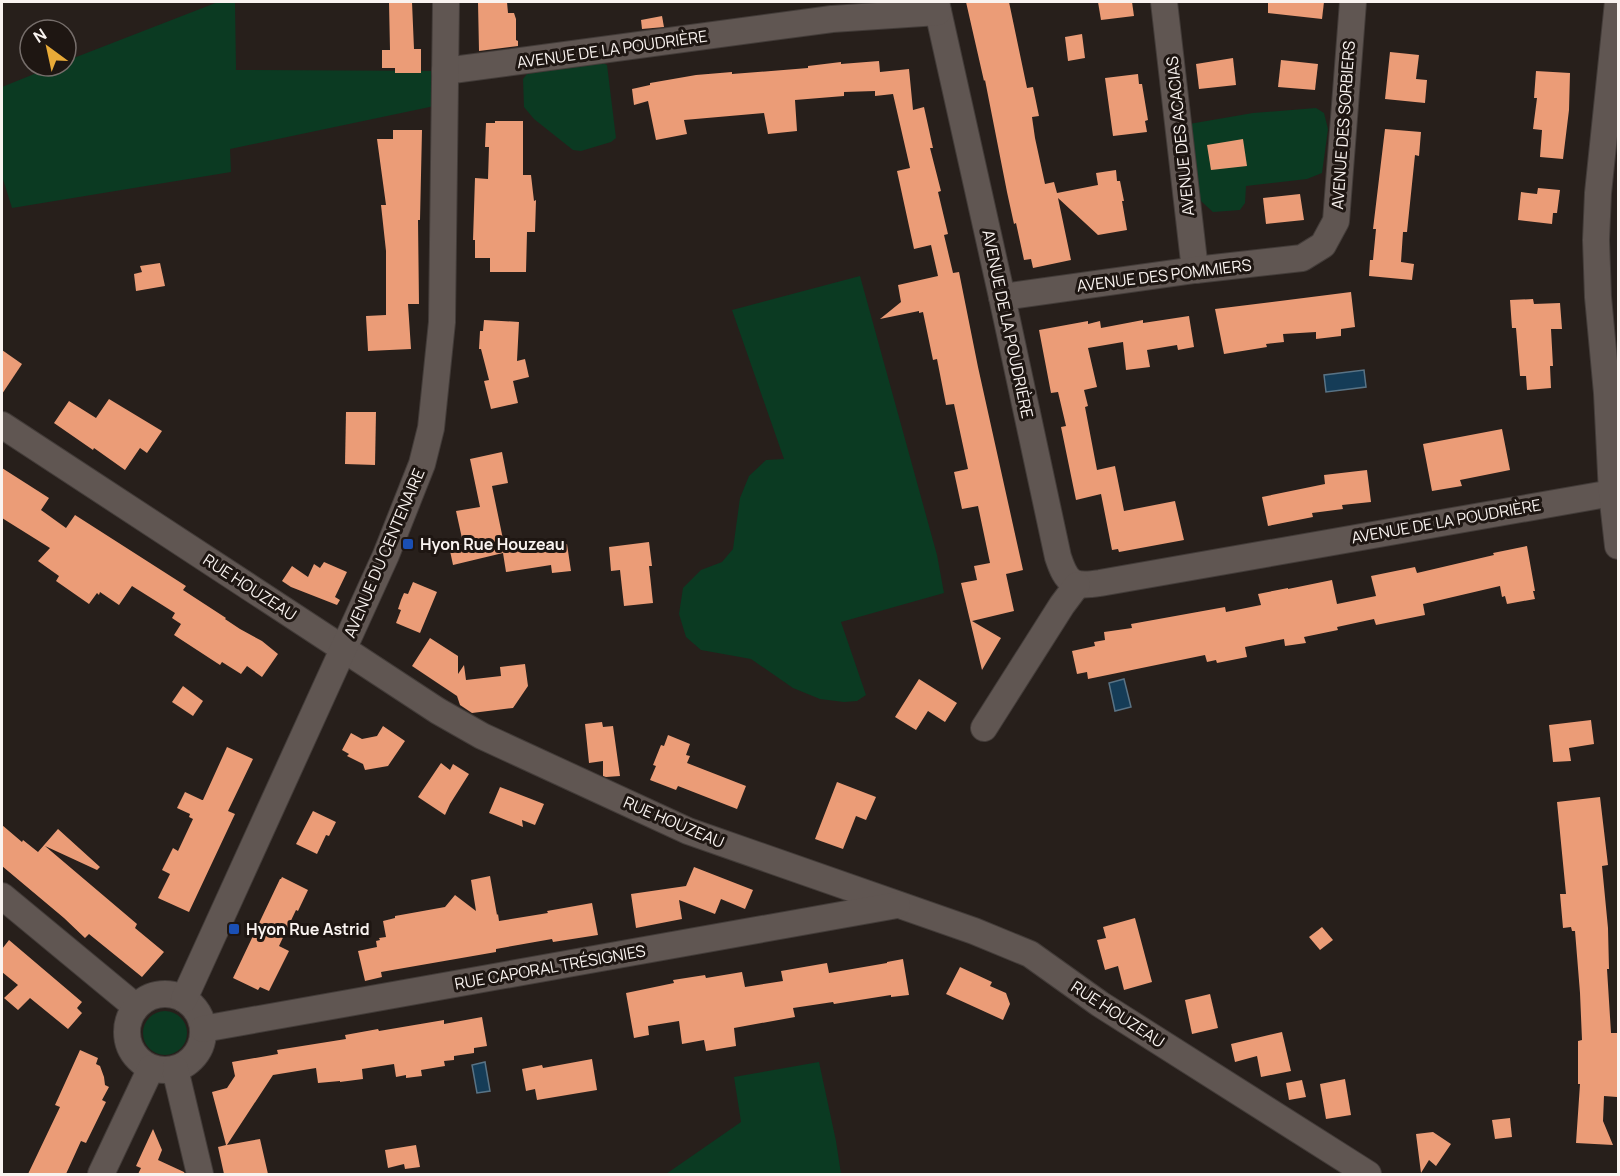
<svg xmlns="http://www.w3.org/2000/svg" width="1620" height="1176" font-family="Manrope,sans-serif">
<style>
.green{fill:#0b3a22}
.water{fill:#153c57;stroke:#597385;stroke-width:1.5}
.building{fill:#eb9c77}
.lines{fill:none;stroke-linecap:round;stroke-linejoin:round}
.minor-casing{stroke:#433c39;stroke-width:28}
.minor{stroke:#605652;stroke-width:26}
.transit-dot{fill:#1a4fb4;stroke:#1e1612;stroke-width:2}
.labels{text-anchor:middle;stroke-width:6;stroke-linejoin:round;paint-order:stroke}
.street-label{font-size:16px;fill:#f9f3f0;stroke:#1e1612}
.poi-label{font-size:16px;font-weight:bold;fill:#f9f3f0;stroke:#1e1612;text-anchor:start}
</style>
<rect width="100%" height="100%" fill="#271f1b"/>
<g class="green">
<path d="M218,2H235L236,70L445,71L444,104L230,149L231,172L12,208L2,176V87L54,66H66V61Z"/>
<path d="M601,62L607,65L616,138L611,142L581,151L573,150L534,119L524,107L523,79L527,74Z"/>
<path d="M1316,108L1324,113L1328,129L1322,173L1307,179L1246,186L1245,203L1240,210L1213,212L1202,202L1195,193L1189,124L1253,113Z"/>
<path d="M860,276L937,555L944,593L841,622L866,695L857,701L844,702L820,699L793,688L751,659L701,650L686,637L679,614L683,588L701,570L722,562L733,549L740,498L749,476L766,460L784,459L732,310Z"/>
<circle cx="165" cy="1033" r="22"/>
<path d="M819,1062L836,1141L841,1174H666L741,1122L734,1077Z"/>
</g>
<g class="water">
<path d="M1364,370L1366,387L1326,392L1324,375Z"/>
<path d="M1124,679L1131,707L1115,711L1109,683Z"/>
<path d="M485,1062L490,1091L477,1093L472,1065Z"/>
</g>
<g class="building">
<path d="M389,2H412L414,49H421V73H395V68H382V50H390Z"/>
<path d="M478,2H507L508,13H514L516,19V40L518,41V46L479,51Z"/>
<path d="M966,2H1009L1027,88L1033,87L1039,116L1032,117L1035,138L1045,184L1054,182L1057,193L1098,185L1096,173L1116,170L1117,181H1120L1124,201H1122L1127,230L1098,235L1058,198L1071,260L1033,268L1031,259L1024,260L1016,223L1014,224L1007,192L985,80L984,81Z"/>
<path d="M1098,2H1132L1134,16L1101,20Z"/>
<path d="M1268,2H1324L1322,19L1268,13Z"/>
<path d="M662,16L664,27L642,29L641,20Z"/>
<path d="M1082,34L1085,58L1068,61L1065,37Z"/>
<path d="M1390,52L1419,55L1416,79L1427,80L1425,103L1385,99Z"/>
<path d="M1233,58L1236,85L1199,89L1196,64Z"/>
<path d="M1281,60L1318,64L1315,90L1278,87Z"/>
<path d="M879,61L880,72L909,69L913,110L924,107L933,148H930L941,191L938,192L948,234L944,235L953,273L959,272L978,367L1023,570L1006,574L1014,611L972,621L1001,638L982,670L961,583L977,580L974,566L990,563L978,506L962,509L954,472L968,469L954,404L946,405L937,359L933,360L923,312L919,313V311L880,319L901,302L898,285L938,276L931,245L914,249L897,171L910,168L893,94L875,96V91L844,92V96L795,100L797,131L768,134L764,113L684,120L687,134L656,140L648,101L634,105L632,89L650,85V83L696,75L732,72V74L808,68V66L841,62V64Z"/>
<path d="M1536,71L1570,73L1569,110L1563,159L1540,157L1542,130L1533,129L1537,98H1534Z"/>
<path d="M1138,74L1139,84H1142L1148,120L1145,121L1147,132L1113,136L1105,78Z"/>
<path d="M495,121H523V175H531L534,201L536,200L535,232H527L526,272H490V258H475V240H473L475,178L488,179L489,147H485L486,123H495Z"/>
<path d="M1385,129L1421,132L1419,156L1415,155L1407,232H1403L1401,262L1414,264L1412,280L1369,276L1370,260H1373L1376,229H1373Z"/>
<path d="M393,130H422L420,220H418L419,304H408L411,349L368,351L366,316L386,315V251L381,205H386L377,139H393Z"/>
<path d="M1243,139L1247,166L1211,170L1207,145Z"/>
<path d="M1538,188L1560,190L1557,213H1553L1552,224L1518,220L1521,192L1537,194Z"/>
<path d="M1300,194L1304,220L1266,224L1263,198Z"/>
<path d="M160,263L165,286L136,291L134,274L142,272L140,266Z"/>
<path d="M1351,292L1355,327L1341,329V336L1316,339V332L1283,334L1284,342L1266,344L1267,347L1224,354L1215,309Z"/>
<path d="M1533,299L1534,304L1560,303L1562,329H1551L1553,366H1550L1551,388L1527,390L1526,376H1520L1516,328H1512L1510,300Z"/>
<path d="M1189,316L1194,347L1178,350L1177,345L1147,350L1150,367L1126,370L1123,342L1088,348L1097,387L1084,390L1088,406L1085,407L1097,470L1115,466L1124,511L1175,501L1184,540L1119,552L1118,549L1112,550L1101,494L1076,500L1061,427L1066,426L1058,392L1051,393L1039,330L1088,321V324L1100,321L1101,328L1143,320V323Z"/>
<path d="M484,320L519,322L517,361L525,359L529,377L513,381L518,403L491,409L484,381L489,380L481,349H479L480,331H483Z"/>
<path d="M2,350L22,364L2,394Z"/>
<path d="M109,399L162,431L147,453L140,448L125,470L94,448L93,450L54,423L69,401L96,418Z"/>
<path d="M346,412H376L375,465L345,464Z"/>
<path d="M1502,429L1510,470L1460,480L1462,486L1432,491L1423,444Z"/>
<path d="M502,452L508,483L492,486L504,544L541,539L542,547L567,544L571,571L552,573L551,565L506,572L503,553L453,565L449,546L463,543L456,511L480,507L470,459Z"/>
<path d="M2,468L49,498L41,510L66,528L75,515L186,586L183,590L226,618L225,619L240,629L262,641L278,654L262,677L247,666L241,674L222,662L220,665L174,635L181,624L172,618L175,613L132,586L119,605L100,592L99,595L97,593L89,604L56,581L59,576L38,561L50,548L2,518Z"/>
<path d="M1367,470L1371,502L1342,505L1343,509L1312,513L1313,517L1268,526L1262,497L1325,484L1324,475Z"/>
<path d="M649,542L652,566H649L653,603L624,606L620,570L611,571L609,547Z"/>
<path d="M1527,546L1535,591H1533L1535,599L1507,604L1505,596L1502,597L1500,586L1423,604L1425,615L1376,625L1374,619L1337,627L1338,630L1304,637L1306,643L1285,646L1284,639L1245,647L1247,657L1217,663L1216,660L1207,662L1205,655L1088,679L1087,672L1077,674L1072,651L1095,646L1094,642L1105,640L1104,632L1132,628L1131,624L1225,607L1226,612L1261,605L1258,594L1288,588V589L1332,580L1337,604L1376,596L1371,576L1415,567L1417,573L1494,555L1493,553Z"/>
<path d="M324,562L347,572L335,597L340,600L337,605L291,587L282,581L292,566L308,577L314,564L320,568Z"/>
<path d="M413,582L437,592L420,633L396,623L401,610L398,609L401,600L404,593L408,594Z"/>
<path d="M430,638L458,656V674L464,665L466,680L501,676L500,667L525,664L528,686L513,708L472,713L460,705L457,696L412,666Z"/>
<path d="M919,679L957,703L945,722L928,711L916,730L895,717Z"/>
<path d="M183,686L203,701L193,716L172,702Z"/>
<path d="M1591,720L1594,744L1569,748L1571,761L1553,762L1549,725Z"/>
<path d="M602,722L603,727L613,726L620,776L606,777L603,776V761L589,763L585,724Z"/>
<path d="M383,726L405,741L388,766L365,770L363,764L347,756L349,754L342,750L351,733L362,739L377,736Z"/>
<path d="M668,735L690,744L686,755L690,756L687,763L746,786L737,809L678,786L676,790L650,780L656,766L653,765L661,745L664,746Z"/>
<path d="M227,747L253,759L228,811L235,814L189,912L158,898L170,874L162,870L173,848L178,851L193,819L189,817L190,814L177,808L185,792L202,800H203Z"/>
<path d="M441,763L450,770L453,764L469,774L450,804L445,815L418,797Z"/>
<path d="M837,782L876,797L866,820L856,816L843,849L815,839Z"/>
<path d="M500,787L544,804L535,825L522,820L523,827L489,813Z"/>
<path d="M1600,797L1608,865L1602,866L1608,928L1609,969H1607L1611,1033H1618L1617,1097L1604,1096L1603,1121L1613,1145L1576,1143L1580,1084H1578V1041L1582,1040L1580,993L1575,931H1572L1571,927L1563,928L1560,894H1566L1557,802Z"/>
<path d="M313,811L336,822L329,836L326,835L317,854L296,844Z"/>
<path d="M2,825L22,842L23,840L38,852L58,829L100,867L97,870L45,846L137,924L135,928L164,952L142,977L89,934L85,938L64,918L2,866Z"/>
<path d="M694,867L753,890L745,909L721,899L715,914L679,900L682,919L636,928L631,894L686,886Z"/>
<path d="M490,876L497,915L498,914L499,921L548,913L547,911L592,903L598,935L553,942L552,939L496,949V952L381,972L382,977L365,981L358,951L377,947L376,941L380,940L379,938L386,937L383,921L395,918V916L445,907L455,895L476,911L471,880Z"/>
<path d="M282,877L308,890L298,911L296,910L279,946L289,951L269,991L260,987L258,990L233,978L280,879H281Z"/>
<path d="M1135,918L1152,982L1124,990L1118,966L1105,970L1097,940L1106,938L1103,927Z"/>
<path d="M1322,927L1333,940L1320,950L1309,937Z"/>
<path d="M9,940L82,1002L77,1008L82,1013L68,1029L30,998L18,1010L4,998L18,985L2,972V949Z"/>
<path d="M903,959L909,995L891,997V995L834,1004L833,1002L793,1008L795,1017L734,1028L736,1046L706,1051L704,1040L682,1044L679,1021L648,1026L649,1035L634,1038L626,993L674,983L673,980L705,975L706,978L742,972L745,987L783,981L781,971L827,963L829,973L887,963V962Z"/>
<path d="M960,967L992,982L990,986L1006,993L1010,1004L1003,1020L946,994Z"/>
<path d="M1210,994L1218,1028L1192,1034L1185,1000Z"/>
<path d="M482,1017L487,1046L474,1048V1053L454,1056V1060L444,1061L445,1066L421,1070L422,1076L406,1078V1075L396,1077L394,1064L362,1069L363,1079L340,1082V1081L318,1083L316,1068L273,1075L227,1145L260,1139L268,1174H224L218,1147L226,1145L212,1092L227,1088L235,1076L232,1062L278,1054L277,1050L346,1039L345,1035L378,1029L379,1031L444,1020V1024Z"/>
<path d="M1282,1032L1291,1071L1261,1077L1257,1056L1235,1062L1231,1044Z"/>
<path d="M80,1050L98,1058L96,1064L100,1066L104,1077L105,1085L109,1087L102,1100L106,1102L86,1143L81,1141L66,1174H28L60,1107L55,1105Z"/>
<path d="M592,1059L597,1090L537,1100L535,1089L526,1091L522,1069L542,1065L543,1068Z"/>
<path d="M1345,1079L1351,1115L1326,1119L1320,1084Z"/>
<path d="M1302,1080L1306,1097L1289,1100L1286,1083Z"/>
<path d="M1510,1118L1512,1137L1495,1139L1492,1120Z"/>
<path d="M153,1129L162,1150L158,1160L184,1172L185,1174H138L141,1168L136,1166Z"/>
<path d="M1433,1132L1451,1144L1436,1166L1429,1160L1421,1173L1416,1134Z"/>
<path d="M416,1145L420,1167L405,1169L404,1164L388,1168L385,1150Z"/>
</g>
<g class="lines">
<g class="minor-casing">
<g id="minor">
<path d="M936,2L1002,297L1058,557C1067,584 1073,587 1100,583L1612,493"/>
<path d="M1164,2L1195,270"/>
<path d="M1618,2L1598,193L1596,240L1598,297L1607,393L1612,493L1618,546"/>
<path d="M445,71L832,19L938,12"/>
<path d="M1002,297L1195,270L1302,258L1323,245L1336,221L1353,2"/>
<path d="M2,425L438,711L482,736L688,831L974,931L1030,954L1100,1004L1368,1174"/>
<path d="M984,728L1062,605L1077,585"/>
<path d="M2,896L136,1007"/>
<circle cx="165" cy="1032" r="38"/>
<path d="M184,999L386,555L422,464L431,428L442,322L446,2"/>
<path d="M203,1029L897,905"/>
<path d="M175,1069L200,1174"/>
<path d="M101,1174L151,1068"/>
</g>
</g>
<use href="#minor" class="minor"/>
</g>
<g class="transit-dot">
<rect x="402" y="538" width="12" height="12" rx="3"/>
<rect x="228" y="923" width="12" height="12" rx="3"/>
</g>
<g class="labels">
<g class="street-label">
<text transform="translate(612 49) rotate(-8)" y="6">AVENUE DE LA POUDRIÈRE</text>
<text transform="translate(1343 125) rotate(-86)" y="6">AVENUE DES SORBIERS</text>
<text transform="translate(1180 136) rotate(-96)" y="6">AVENUE DES ACACIAS</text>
<text transform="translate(1164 275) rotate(-7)" y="6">AVENUE DES POMMIERS</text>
<text transform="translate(1008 324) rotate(78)" y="6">AVENUE DE LA POUDRIÈRE</text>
<text transform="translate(1446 521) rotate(-10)" y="6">AVENUE DE LA POUDRIÈRE</text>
<text transform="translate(384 553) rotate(-67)" y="6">AVENUE DU CENTENAIRE</text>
<text transform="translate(250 587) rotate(33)" y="6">RUE HOUZEAU</text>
<text transform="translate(674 822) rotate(23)" y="6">RUE HOUZEAU</text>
<text transform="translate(550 967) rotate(-10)" y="6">RUE CAPORAL TRÉSIGNIES</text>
<text transform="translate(1118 1014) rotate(33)" y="6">RUE HOUZEAU</text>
</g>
<g class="poi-label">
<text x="420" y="550">Hyon Rue Houzeau</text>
<text x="246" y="935">Hyon Rue Astrid</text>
</g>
</g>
<rect width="1620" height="1176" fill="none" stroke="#f9f3f0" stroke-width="6"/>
<g transform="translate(48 48) rotate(327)"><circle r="28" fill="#1e1612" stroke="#766e6b" stroke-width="1.5"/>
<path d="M0-4.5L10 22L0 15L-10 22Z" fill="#e9ab38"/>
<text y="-9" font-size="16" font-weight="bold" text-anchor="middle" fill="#f9f3f0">N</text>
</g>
</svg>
